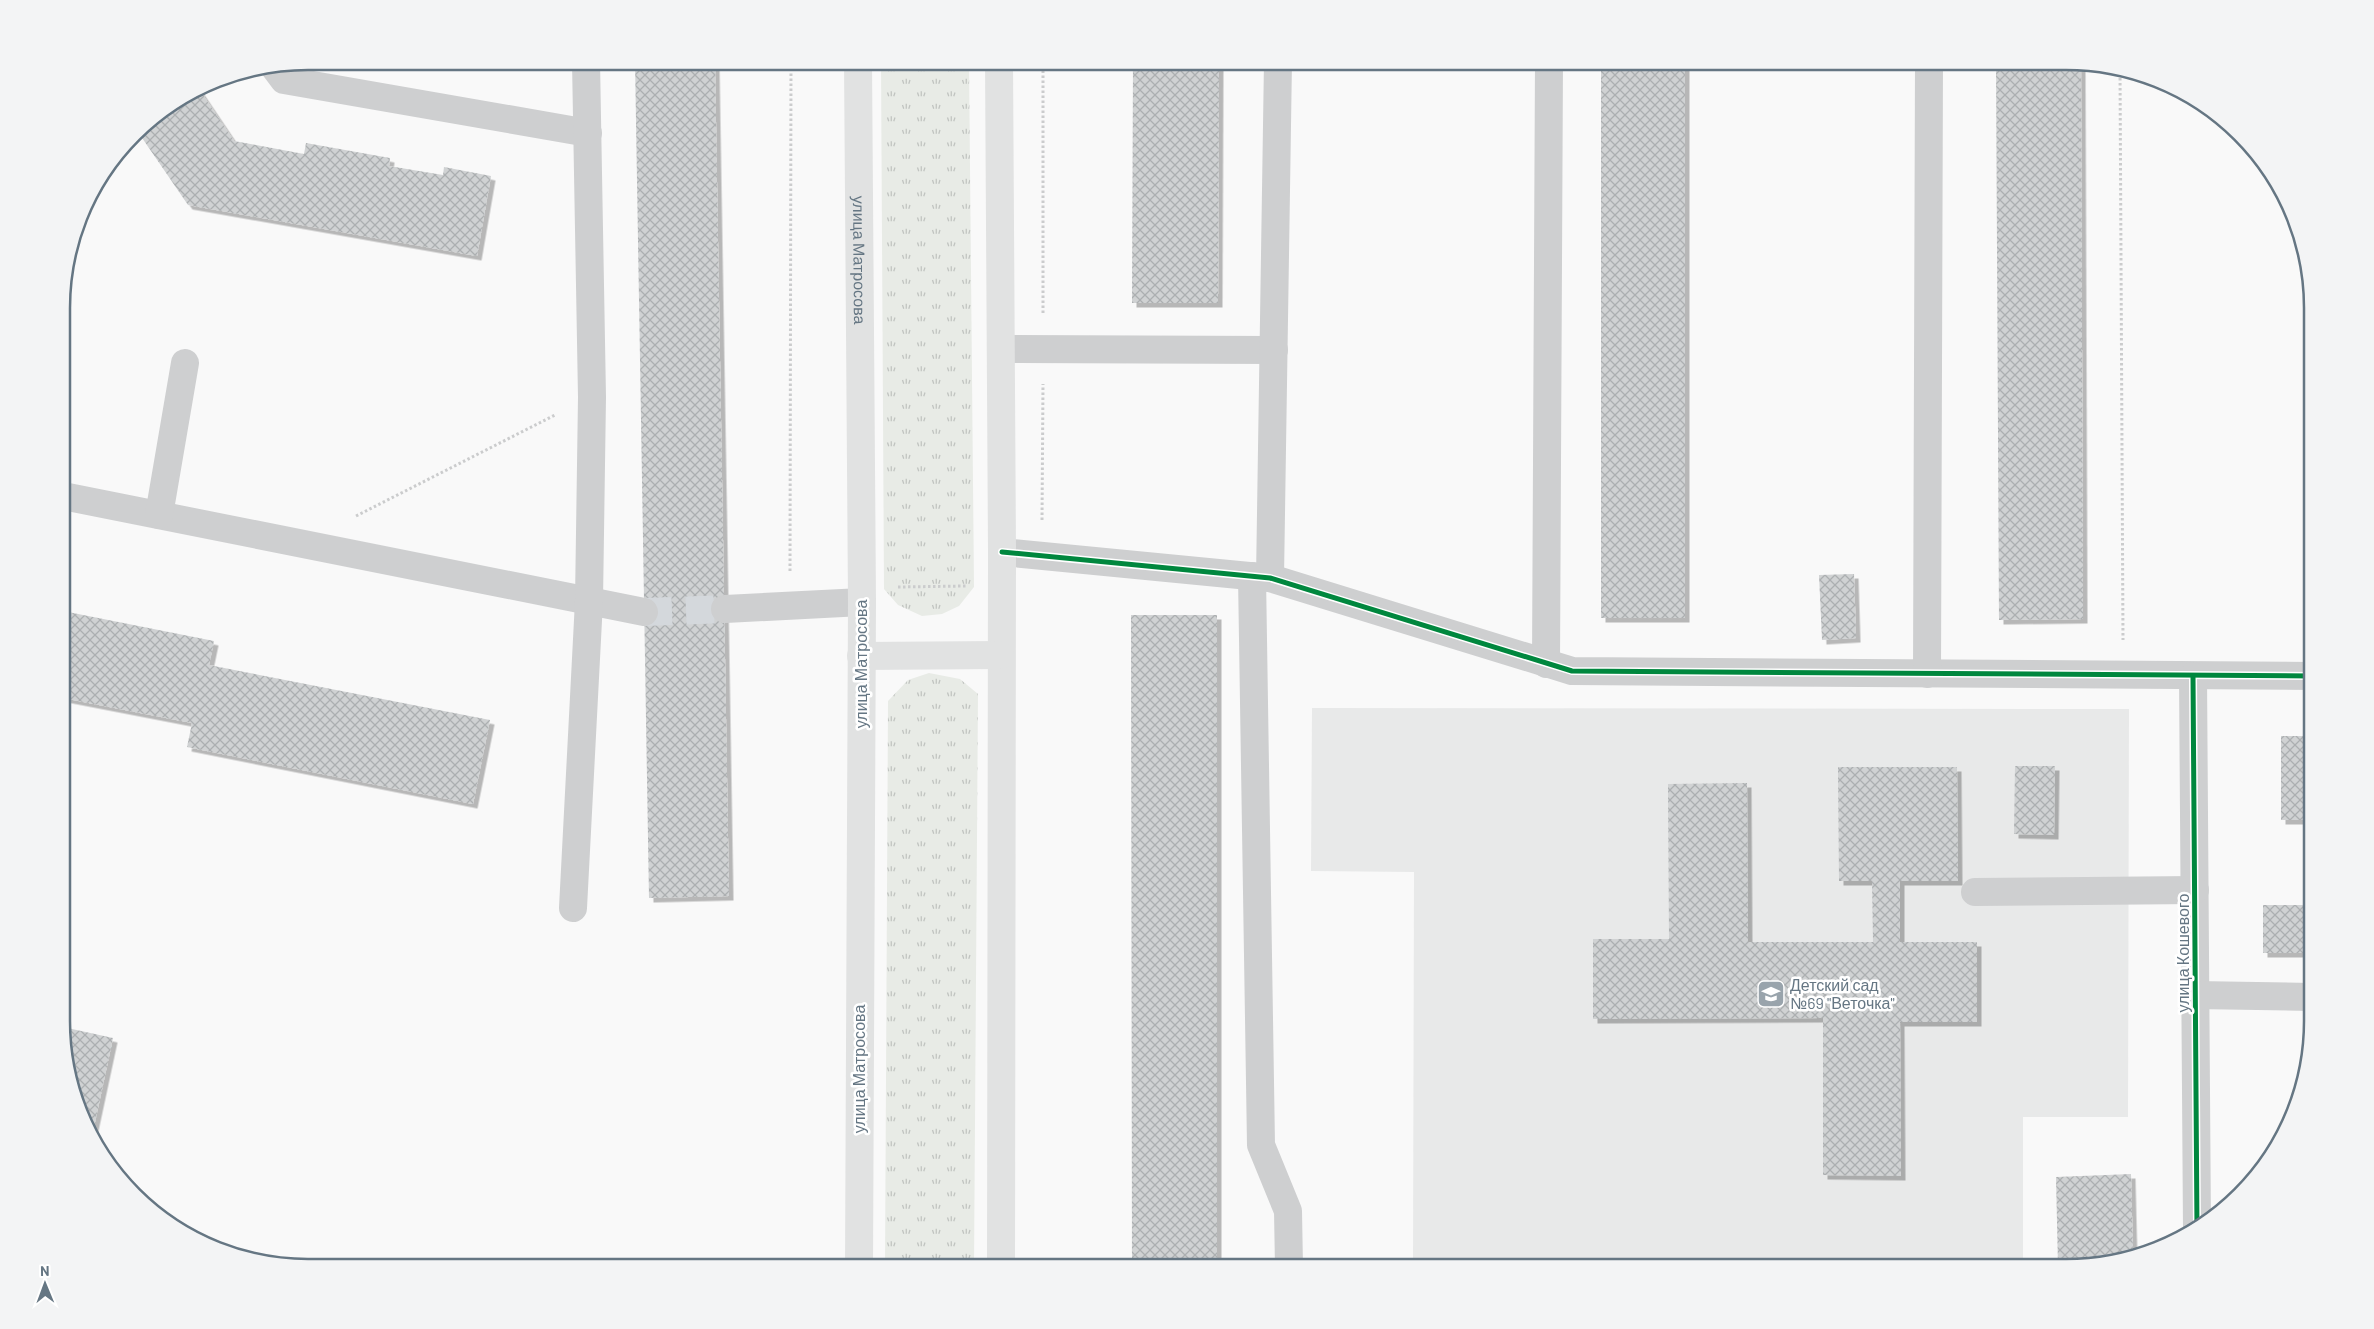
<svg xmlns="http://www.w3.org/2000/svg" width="2374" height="1329" font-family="Barlow,sans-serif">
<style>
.built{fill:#e8e9e9}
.grass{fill:url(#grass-tufts)}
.building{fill:url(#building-cross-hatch);filter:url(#shadow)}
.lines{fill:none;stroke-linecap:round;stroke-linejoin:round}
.minor-tunnel{stroke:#d4d8dc;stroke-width:28;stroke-dasharray:28 14;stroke-linecap:butt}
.path{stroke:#cbcccd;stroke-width:3;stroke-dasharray:2.5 2.5;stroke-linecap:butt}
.minor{stroke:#cecfd0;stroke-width:28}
.major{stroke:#e1e2e2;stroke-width:28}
.cycleway-casing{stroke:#fff;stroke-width:8}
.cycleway{stroke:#00873e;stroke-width:5}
.labels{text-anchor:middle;stroke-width:5;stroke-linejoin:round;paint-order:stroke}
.street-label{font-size:16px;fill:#657683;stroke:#fff}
.poi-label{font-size:16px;fill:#657683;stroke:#fff;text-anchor:start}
.rim{fill:none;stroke:#657683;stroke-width:2.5}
</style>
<defs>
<pattern id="grass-tufts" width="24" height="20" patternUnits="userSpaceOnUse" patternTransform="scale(1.25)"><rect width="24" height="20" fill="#e8ebe6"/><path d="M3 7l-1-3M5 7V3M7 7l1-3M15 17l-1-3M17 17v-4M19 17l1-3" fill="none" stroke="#c0c3c0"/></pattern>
<pattern id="building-cross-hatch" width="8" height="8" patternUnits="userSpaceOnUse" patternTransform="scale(1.25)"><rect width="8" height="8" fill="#d0d2d3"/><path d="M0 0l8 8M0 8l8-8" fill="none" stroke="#acafb1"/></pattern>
<filter id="shadow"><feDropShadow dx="4.5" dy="4.5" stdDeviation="0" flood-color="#0004"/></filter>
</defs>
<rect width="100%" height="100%" fill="#f9f9f9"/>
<path class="built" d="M1312,708L2129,709L2128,1117H2023V1267H1413L1414,872L1311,871Z"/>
<g class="grass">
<path d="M881,61H969L974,587L959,606L942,614L922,616L898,605L884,589Z"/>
<path d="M929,673L960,679L978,694L974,1268H885L888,701L908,680Z"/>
</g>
<g class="building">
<path d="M635,61H715L729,896L649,898Z"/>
<path d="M1133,61H1219L1218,303H1132Z"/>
<rect x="1601" y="61" width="84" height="557"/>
<path d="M1996,61L2081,63L2083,619L1999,620Z"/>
<path d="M199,89L234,141L304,154L306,143L390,158L389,166L443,175L444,167L491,176L477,256L188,205L138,132L145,123Z"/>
<path d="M1854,574L1856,638L1822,640L1819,575Z"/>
<path d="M63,611L214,641L209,665L490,720L473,804L187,747L192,723L63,698Z"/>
<path d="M1131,615H1217V1267L1132,1268Z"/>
<rect x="2281" y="736" width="31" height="84"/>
<path d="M2015,766H2055L2054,835L2014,834Z"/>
<path d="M1838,767H1957L1958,881H1900V942H1977V1022H1900L1901,1176L1823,1175V1018L1593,1019V939H1669L1668,784L1747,783L1748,942H1873L1872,881H1839Z"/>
<rect x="2263" y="905" width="49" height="48"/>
<path d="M63,1027L113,1038L92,1136L74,1101L63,1053Z"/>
<path d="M2131,1174L2133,1257L2082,1267H2058L2056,1177Z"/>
</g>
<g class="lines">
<path class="minor-tunnel" d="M644,612L725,609"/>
<g class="path">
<path d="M2120,68L2123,640"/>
<path d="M1043,313V61"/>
<path d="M356,516L555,415"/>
<path d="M1042,520L1043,384"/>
<path d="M790,571L791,61"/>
<path d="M898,587L966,586"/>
</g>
<g class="minor">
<path d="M275,68L284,80L588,133"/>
<path d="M1001,349L1274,350"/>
<path d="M63,496L644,612"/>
<path d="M159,515L185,363"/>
<path d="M1002,552L1270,578L1572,671L2312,676"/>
<path d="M1252,576L1261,1145L1288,1211L1289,1267"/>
<path d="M1270,578L1278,61"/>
<path d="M725,609L862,602"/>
<path d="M1546,664L1549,61"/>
<path d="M1927,674L1929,61"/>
<path d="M2193,676L2197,1229"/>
<path d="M1975,892L2195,890"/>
<path d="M573,908L589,601L592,397L586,61"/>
<path d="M2195,995L2312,997"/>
</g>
<g class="major">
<path id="s1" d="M858,61L862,602L859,1268"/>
<path d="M999,61L1002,552L1001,1268"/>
<path d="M861,656L1000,655"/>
</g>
<g class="cycleway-casing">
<g id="cycleway">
<path d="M1002,552L1270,578L1572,671L2312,676"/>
<path d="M2193,676L2197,1229"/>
</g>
</g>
<use href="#cycleway" class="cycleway"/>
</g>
<defs>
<g id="school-square" transform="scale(1.4375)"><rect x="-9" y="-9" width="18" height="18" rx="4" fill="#99a4ac" stroke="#fff"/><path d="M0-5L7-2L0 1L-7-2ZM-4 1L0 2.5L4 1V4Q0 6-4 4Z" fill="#fff"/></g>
</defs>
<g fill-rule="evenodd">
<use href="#school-square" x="1771" y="994"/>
</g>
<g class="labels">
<g class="street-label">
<text dy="6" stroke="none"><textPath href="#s1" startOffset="199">улица Матросова</textPath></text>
<text transform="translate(861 664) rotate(-90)" y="6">улица Матросова</text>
<text transform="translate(2183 953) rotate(-90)" y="6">улица Кошевого</text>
<text transform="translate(859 1069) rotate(-90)" y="6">улица Матросова</text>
</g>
<g class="poi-label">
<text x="1790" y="991">Детский сад<tspan x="1790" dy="18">№69 "Веточка"</tspan></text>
</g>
</g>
<path d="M0 0H2374V1329H0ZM308 70H2066A238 238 0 0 1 2304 308V1021A238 238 0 0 1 2066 1259H308A238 238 0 0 1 70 1021V308A238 238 0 0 1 308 70Z" fill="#f3f4f5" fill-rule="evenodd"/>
<path class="rim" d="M308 70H2066A238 238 0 0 1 2304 308V1021A238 238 0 0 1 2066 1259H308A238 238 0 0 1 70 1021V308A238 238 0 0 1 308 70Z"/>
<g transform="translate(45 1284) rotate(359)" stroke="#ffffff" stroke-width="4" paint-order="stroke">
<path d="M0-4L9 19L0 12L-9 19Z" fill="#657683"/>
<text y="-8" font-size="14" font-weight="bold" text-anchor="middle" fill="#657683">N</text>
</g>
</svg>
